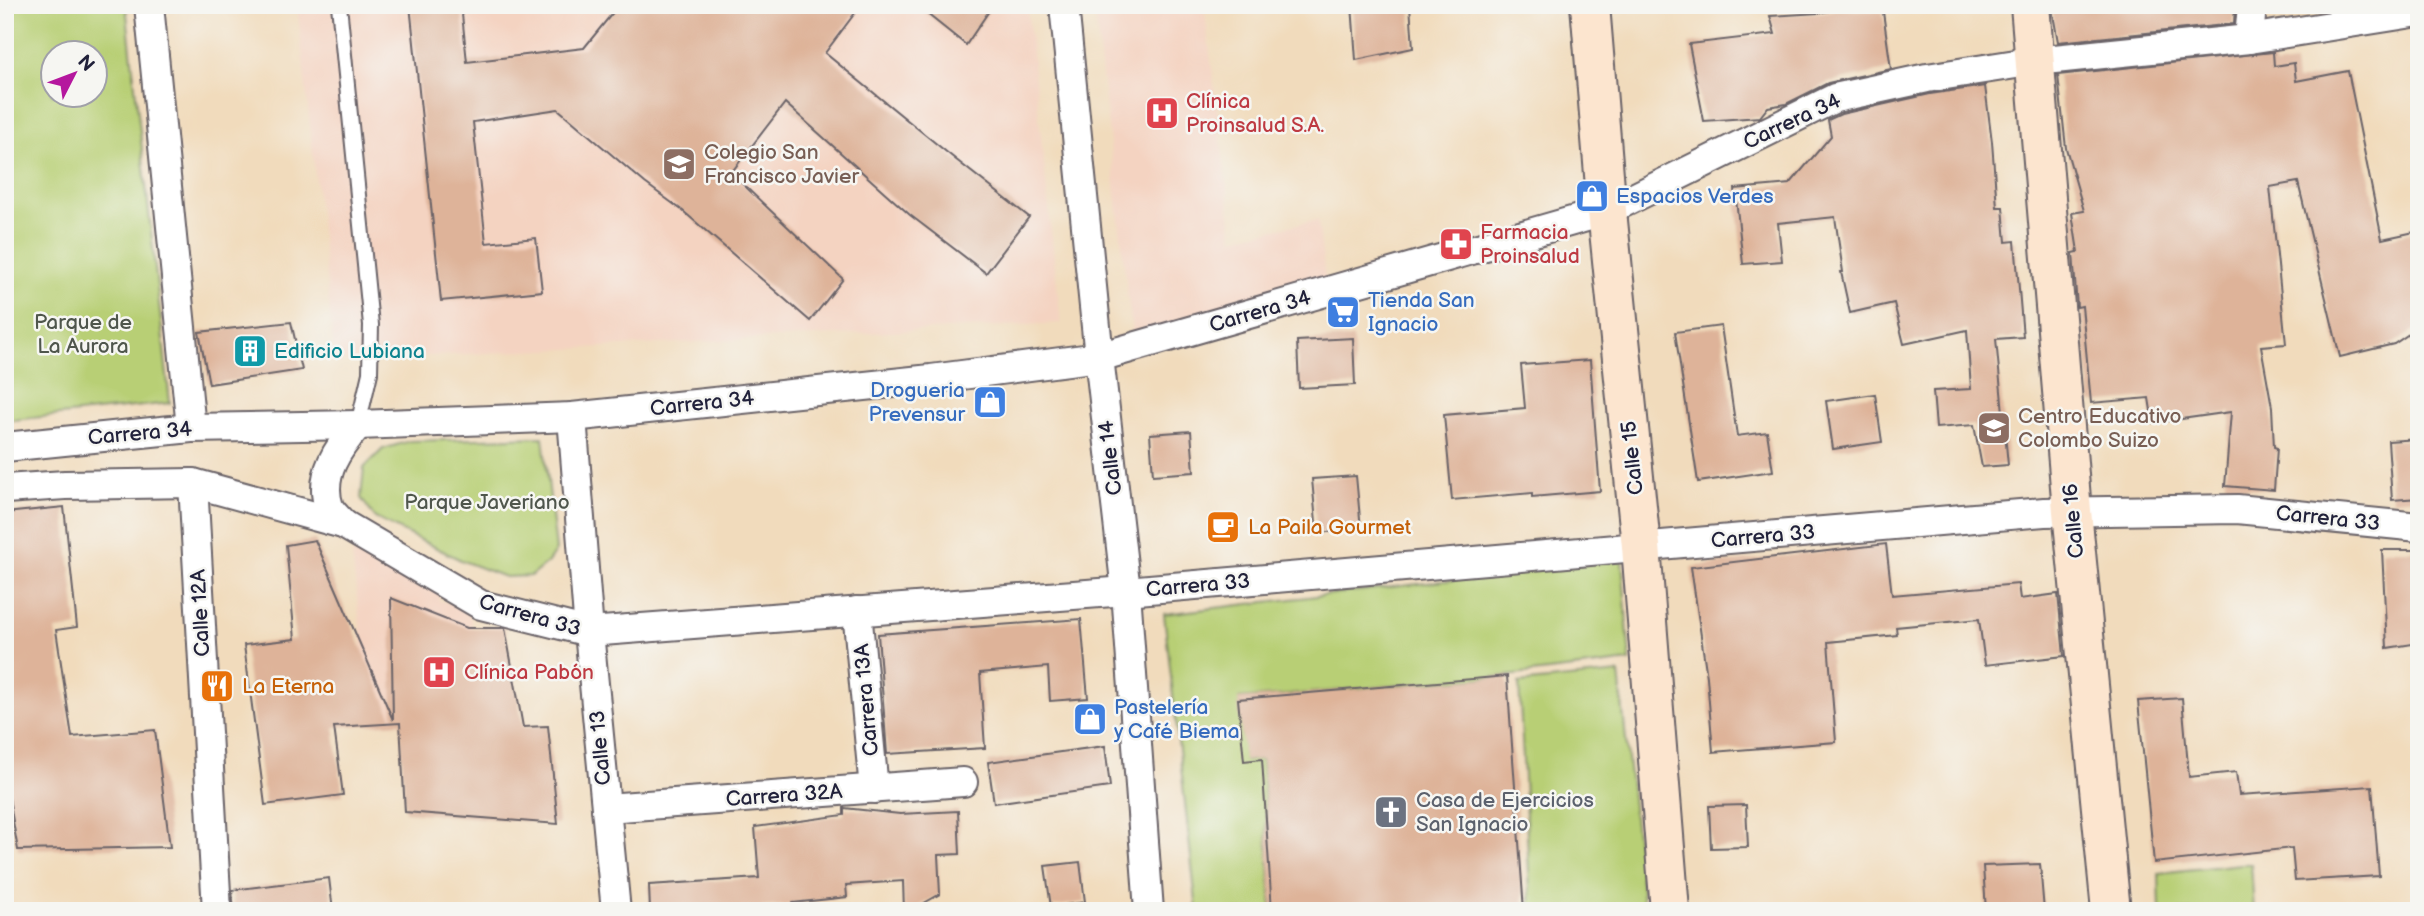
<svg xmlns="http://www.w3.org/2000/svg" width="2424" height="916" font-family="'Balsamiq Sans',sans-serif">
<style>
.built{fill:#f4d3c1}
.green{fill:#b8cf74;stroke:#6d7858;stroke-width:2;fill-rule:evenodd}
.building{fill:#deb399}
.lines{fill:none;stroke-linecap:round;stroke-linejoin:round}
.lane-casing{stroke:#6a6368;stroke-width:18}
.street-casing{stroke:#6a6368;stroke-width:32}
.secondary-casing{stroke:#6a6368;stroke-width:42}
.lane{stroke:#fff;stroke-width:14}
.street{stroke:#fff;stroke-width:28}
.secondary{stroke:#fce5cf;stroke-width:38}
.labels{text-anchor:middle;stroke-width:5;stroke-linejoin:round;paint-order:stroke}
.health-label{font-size:21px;fill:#be3a42;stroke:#f6f6f2;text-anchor:start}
.street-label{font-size:21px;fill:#22223b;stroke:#f6f6f2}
.education-label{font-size:21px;fill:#785e54;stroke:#f6f6f2;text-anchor:start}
.shop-label{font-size:21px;fill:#366cbe;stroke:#f6f6f2;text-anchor:start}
.park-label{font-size:21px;fill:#4f564c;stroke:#f6f6f2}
.culture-label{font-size:21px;fill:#0d838f;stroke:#f6f6f2;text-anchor:start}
.food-label{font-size:21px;fill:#c56008;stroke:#f6f6f2;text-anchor:start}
.worship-label{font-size:21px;fill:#5b616d;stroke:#f6f6f2;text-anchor:start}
</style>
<rect width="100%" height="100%" fill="#f6f6f2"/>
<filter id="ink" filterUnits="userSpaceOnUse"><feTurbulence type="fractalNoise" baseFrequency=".0143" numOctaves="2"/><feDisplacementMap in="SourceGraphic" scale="14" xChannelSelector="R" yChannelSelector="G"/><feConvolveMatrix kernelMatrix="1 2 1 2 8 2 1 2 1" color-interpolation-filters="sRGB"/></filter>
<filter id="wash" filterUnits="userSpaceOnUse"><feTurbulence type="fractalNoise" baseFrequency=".00686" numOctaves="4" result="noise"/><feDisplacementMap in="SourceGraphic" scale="28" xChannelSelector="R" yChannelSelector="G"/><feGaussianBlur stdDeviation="1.57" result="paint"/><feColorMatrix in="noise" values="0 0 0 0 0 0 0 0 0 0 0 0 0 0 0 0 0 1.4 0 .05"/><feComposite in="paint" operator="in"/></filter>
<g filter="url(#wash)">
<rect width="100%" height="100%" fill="#f1dbbc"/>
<g class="built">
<path d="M297,5H1027L1061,323L335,361Z"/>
<path d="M1094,5H1204L1233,238L1318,220L1326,285L1133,341Z"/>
<path d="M352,553L440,589L439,601L469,605L472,628L504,626L521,716L371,725Z"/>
</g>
<g class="green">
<path d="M5,5H126L170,403L5,421ZM94,52V94H52V52Z"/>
<path d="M543,437L556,550L548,562L531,576L505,577L463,561L375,518L361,498L364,468L383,449L410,441Z"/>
<path d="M1622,560L1630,661L1507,676L1239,699L1245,761L1262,759L1272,911H1197L1164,614Z"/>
<path d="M1619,673L1644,911H1531L1519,683Z"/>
<path d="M2241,864H2251L2254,911H2160L2159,873Z"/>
</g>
<g id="blocks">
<g class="building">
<path d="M410,5H461L467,62L584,48L619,5H861L825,53L955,159L1029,217L986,273L910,215L785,103L731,173L843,279L810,321L683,211L645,183L558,109L473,122L486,243L536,238L542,291L441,301Z"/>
<path d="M916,5H993L966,45Z"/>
<path d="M1352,5H1410L1413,48L1356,60Z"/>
<path d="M2070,5H2235L2234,24L2058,42L2052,9Z"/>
<path d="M1839,9L1883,12L1891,69L1828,83L1786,104L1768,107L1760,117L1704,121L1689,44L1775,34L1770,16L1819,13Z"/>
<path d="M2273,52L2274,66L2294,63L2296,81L2348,71L2382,239L2419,231V327L2394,344L2340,357L2298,182L2270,187L2286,344L2261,346L2272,407L2274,447L2277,448L2274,490L2225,486L2231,412L2153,423L2149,398L2091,403L2082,306L2077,307L2073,253L2078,252L2072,213L2084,211L2066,148L2058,75Z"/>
<path d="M1985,86L1992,142L1997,207H2003L2006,242L2015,241L2023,337L1996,339L2008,465L1982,467L1974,425L1936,428L1933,391L1971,389L1967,330L1904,344L1894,303L1850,313L1841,272H1843L1835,217L1778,223L1782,261L1743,264L1735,189L1790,184L1831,136L1828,120L1841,114L1930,94Z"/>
<path d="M291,322L302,370L209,384L199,332Z"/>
<path d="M1721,326L1737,436L1767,432L1773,471L1698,482L1675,332Z"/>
<path d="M1353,338L1355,385L1299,388L1297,341Z"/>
<path d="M1590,360L1600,491L1532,497V493L1452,500L1444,415L1525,408L1521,365Z"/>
<path d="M1875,394L1882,442L1833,449L1826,401Z"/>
<path d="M1191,431L1194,472L1153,475L1150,434Z"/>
<path d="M2419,439V498L2392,500L2388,441Z"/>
<path d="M1356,476L1361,529L1317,533L1312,479Z"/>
<path d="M64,507L77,627L56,630L72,737L155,730L170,847L18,850L5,775V513Z"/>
<path d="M315,540L393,720L391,598L467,628H505L523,727L548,726L558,824L405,812L400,723L334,727L343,795L265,805L244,645L295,639L286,545Z"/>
<path d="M1886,544L1892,595L2018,584L2020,599L2058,594L2064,656L1985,665L1979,619L1896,627L1897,635L1828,642L1836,742L1713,752L1707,677L1691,567Z"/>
<path d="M2382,550H2419V643L2387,648Z"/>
<path d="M1081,619L1088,698L1050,701L1048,667L980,673L985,748L887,754L878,634Z"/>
<path d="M1507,676L1524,911H1272L1262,759L1244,761L1238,699Z"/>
<path d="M2182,698L2189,777L2236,772L2239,795L2372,786L2379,876L2295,881L2292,848L2154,863L2138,701Z"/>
<path d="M1105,746L1110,787L994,803L988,762Z"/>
<path d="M1746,805L1748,847L1711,848L1709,806Z"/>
<path d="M844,808L900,814L958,811L960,854L938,855L940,894L910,911H904L903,881L846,885L847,897L793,903V905L700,911H650L649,885L759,878L755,827L844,815Z"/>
<path d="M1080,862L1085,902L1051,907L1045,866Z"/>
<path d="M2040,864L2044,911H1986L1983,866Z"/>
<path d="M329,878L333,911H234L232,890Z"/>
</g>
</g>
</g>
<g filter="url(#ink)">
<use href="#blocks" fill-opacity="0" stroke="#6a6368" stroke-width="2"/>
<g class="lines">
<g class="lane-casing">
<path id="lane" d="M339,5L371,325L370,373L358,425"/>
</g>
<g class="street-casing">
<g id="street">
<path d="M149,5L191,428"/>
<path d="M1064,5L1099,357L1126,591L1149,911"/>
<path d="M2249,39L2252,5"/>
<path d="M572,417L589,632L616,911"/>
<path d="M5,447L191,428L358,425L572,417L931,379L1099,357L1607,211L1835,98L1927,78L2035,61L2249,39L2419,12"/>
<path d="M193,483L217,911"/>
<path d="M5,489L65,485L193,483L343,524L481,605L589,632L1126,591L2044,512L2237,509L2419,527"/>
<path d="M343,524C339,519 332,513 329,507C318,475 339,447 358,425"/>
<path d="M857,611L874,789"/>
<path d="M606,808L963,782"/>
</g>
</g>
<g class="secondary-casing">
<g id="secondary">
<path d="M1590,5L1607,211L1641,546L1670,911"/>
<path d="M2030,5L2072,511L2111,911"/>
</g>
</g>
<use href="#lane" class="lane"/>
<use href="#street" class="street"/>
<use href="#secondary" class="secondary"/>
</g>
</g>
<defs>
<g id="hospital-square" transform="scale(1.75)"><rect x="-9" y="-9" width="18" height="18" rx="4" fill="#e0444e" stroke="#f6f6f2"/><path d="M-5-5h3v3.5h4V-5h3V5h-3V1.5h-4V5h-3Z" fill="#fff"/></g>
<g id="school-square" transform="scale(1.75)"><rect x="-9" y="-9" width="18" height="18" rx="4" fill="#8d6e63" stroke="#f6f6f2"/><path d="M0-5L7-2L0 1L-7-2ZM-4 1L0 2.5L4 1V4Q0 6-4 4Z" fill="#fff"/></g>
<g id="shop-square" transform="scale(1.75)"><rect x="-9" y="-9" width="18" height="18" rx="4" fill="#3f7fe0" stroke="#f6f6f2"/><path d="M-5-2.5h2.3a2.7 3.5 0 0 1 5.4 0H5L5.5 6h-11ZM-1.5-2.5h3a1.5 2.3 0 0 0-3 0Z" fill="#fff"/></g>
<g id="pharmacy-square" transform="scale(1.75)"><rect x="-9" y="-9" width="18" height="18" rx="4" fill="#e0444e" stroke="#f6f6f2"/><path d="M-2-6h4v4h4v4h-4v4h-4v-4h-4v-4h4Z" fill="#fff"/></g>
<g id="supermarket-square" transform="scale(1.75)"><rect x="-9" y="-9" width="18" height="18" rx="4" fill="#3f7fe0" stroke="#f6f6f2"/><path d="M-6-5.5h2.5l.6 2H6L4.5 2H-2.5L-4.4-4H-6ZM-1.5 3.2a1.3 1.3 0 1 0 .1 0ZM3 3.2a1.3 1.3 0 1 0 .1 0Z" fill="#fff"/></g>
<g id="building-square" transform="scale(1.75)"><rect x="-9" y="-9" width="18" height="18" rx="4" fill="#0f9aa8" stroke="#f6f6f2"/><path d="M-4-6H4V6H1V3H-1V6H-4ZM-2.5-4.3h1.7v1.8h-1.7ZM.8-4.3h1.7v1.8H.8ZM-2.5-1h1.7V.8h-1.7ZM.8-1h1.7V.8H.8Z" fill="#fff"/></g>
<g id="cafe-square" transform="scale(1.75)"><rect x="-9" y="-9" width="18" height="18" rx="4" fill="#e8710a" stroke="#f6f6f2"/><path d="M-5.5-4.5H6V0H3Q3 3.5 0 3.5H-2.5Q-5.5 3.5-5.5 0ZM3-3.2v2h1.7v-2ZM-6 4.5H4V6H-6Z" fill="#fff"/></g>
<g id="restaurant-square" transform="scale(1.75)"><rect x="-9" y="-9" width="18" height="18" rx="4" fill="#e8710a" stroke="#f6f6f2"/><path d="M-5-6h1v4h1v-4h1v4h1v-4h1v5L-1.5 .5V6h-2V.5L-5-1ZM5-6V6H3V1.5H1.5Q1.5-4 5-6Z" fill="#fff"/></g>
<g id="church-square" transform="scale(1.75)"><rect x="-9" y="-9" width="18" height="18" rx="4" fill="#6b7280" stroke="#f6f6f2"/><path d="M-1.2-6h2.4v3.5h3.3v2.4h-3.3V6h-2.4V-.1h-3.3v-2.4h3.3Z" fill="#fff"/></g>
</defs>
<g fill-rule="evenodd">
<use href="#hospital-square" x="1162" y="113"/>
<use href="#school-square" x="679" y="164"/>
<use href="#shop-square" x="1592" y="196"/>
<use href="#pharmacy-square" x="1456" y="244"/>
<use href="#supermarket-square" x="1343" y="312"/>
<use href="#building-square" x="250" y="351"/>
<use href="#shop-square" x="990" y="402"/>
<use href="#school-square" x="1994" y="428"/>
<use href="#cafe-square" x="1223" y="527"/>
<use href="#hospital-square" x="439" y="672"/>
<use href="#restaurant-square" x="217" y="686"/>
<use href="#shop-square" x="1090" y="719"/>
<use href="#church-square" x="1391" y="812"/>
</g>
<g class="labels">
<g class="health-label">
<text x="1186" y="108">Clínica<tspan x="1186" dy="24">Proinsalud S.A.</tspan></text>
<text x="1480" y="239">Farmacia<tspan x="1480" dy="24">Proinsalud</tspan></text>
<text x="464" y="679">Clínica Pabón</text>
</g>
<g class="street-label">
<text transform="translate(1792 121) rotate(-25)" y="7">Carrera 34</text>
<text transform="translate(1260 311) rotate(-16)" y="7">Carrera 34</text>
<text transform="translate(702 403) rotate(-6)" y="7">Carrera 34</text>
<text transform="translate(140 433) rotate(-5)" y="7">Carrera 34</text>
<text transform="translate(1110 458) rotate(-97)" y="7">Calle 14</text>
<text transform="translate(1632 458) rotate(-96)" y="7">Calle 15</text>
<text transform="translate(2328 518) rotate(6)" y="7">Carrera 33</text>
<text transform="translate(2073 521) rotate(-95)" y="7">Calle 16</text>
<text transform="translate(1763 536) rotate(-5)" y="7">Carrera 33</text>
<text transform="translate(1198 585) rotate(-5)" y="7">Carrera 33</text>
<text transform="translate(200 613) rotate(-93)" y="7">Calle 12A</text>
<text transform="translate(530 615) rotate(16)" y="7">Carrera 33</text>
<text transform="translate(866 700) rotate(-95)" y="7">Carrera 13A</text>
<text transform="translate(600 748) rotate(-95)" y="7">Calle 13</text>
<text transform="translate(784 795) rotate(-4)" y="7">Carrera 32A</text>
</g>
<g class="education-label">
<text x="704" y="159">Colegio San<tspan x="704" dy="24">Francisco Javier</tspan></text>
<text x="2018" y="423">Centro Educativo<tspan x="2018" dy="24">Colombo Suizo</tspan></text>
</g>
<g class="shop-label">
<text x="1616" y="203">Espacios Verdes</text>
<text x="1368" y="307">Tienda San<tspan x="1368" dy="24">Ignacio</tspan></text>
<text x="965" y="397" text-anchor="end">Drogueria<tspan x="965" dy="24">Prevensur</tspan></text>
<text x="1114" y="714">Pastelería<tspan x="1114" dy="24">y Café Biema</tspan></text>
</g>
<g class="park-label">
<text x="83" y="329">Parque de<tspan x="83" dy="24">La Aurora</tspan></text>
<text x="487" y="509">Parque Javeriano</text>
</g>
<g class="culture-label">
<text x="274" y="358">Edificio Lubiana</text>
</g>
<g class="food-label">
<text x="1248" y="534">La Paila Gourmet</text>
<text x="242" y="693">La Eterna</text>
</g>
<g class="worship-label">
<text x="1416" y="807">Casa de Ejercicios<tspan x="1416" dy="24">San Ignacio</tspan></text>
</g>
</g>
<rect width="2424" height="916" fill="none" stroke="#f6f6f2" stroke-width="28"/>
<g transform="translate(74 74) rotate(48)"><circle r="33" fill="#f6f6f2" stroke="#a1a1a9" stroke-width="2"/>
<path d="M0-5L12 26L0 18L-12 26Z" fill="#b5179e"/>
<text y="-10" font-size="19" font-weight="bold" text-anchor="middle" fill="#22223b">N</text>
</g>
</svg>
